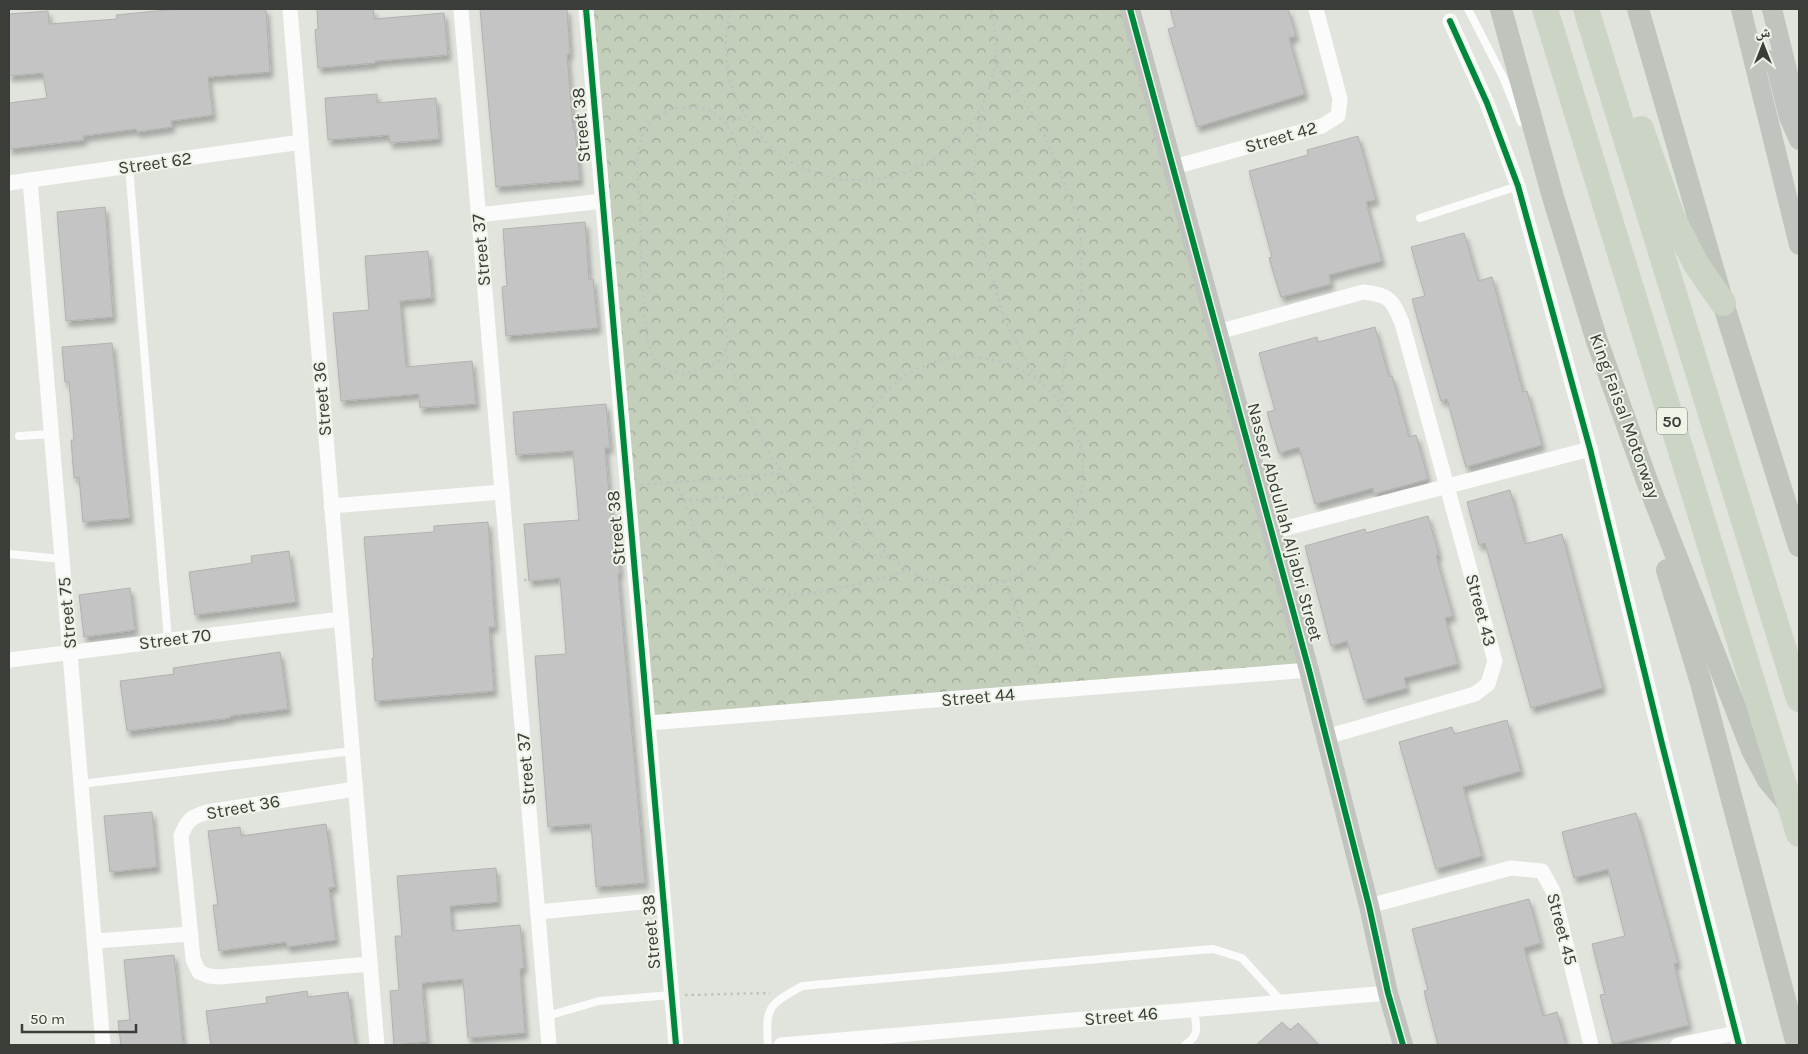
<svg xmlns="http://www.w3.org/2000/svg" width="1808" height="1054" font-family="Karla,'Noto Naskh Arabic',sans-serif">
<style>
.park{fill:url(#park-crowns)}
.building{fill:#c3c4c3;stroke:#b1b2b0;filter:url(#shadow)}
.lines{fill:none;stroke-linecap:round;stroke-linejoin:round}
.path{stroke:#c1c3c0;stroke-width:2.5;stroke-dasharray:2.5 4;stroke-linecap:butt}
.lane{stroke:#fafbfa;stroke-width:8}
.street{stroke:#fafbfa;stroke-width:15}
.secondary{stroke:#c1c3bf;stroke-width:20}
.primary{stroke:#bfc4bc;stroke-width:22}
.highway{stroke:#ccd4c5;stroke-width:26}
.cycleway-casing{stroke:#edf4e7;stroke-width:9}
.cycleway{stroke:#00873e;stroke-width:6}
.labels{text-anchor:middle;stroke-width:4;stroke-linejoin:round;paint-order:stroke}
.shield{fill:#edf4e7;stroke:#70746c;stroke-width:1}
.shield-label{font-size:16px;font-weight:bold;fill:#3a3d38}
.street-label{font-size:18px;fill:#3a3d38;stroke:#edf4e7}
</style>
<defs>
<pattern id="park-crowns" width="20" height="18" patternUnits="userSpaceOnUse" patternTransform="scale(1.25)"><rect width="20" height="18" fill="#c3cfbb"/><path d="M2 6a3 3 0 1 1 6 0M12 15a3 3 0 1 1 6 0" fill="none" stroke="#9fa999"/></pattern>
<filter id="shadow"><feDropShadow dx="3" dy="5.5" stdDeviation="2.5" flood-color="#0004"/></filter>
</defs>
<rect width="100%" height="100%" fill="#e0e4dd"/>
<path class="park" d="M586,9H1130L1309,670L648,723Z"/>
<g class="building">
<path d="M176,9H266L270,72L208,77L213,115L171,121L172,127L137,132L136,129L83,136L84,140L9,149V103L47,98L43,73L9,76V14L48,11L49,24L117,19L116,15Z"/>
<path d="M317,9H373L374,19L444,13L448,55L375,61V63L318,68L315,30L318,29Z"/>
<path d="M480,9H567L570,54H567L573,129H575L580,180L496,187Z"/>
<path d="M1170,9H1288L1296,36L1289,38L1305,94L1197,127L1168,29L1175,27Z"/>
<path d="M377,94V103L436,98L439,139L390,143L389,135L328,140L325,98Z"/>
<path d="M1358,136L1376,200L1366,202L1382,261L1329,275L1331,284L1281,297L1269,258L1272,257L1249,171L1308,155L1307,150Z"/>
<path d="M105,207L113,317L66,321L57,212Z"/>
<path d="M585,222L589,280L593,279L598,328L506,336L502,287L507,286L503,229Z"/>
<path d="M1464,233L1478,281L1492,277L1523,392L1527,391L1542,445L1466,467L1447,399L1441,401L1412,299L1425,296L1411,247Z"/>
<path d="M428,251L432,298L400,301L406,367L472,361L476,404L420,408L419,394L341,401L333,313L369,310L365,256Z"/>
<path d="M1375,327L1389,377L1392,376L1409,437L1416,435L1428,479L1374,494L1373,488L1315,504L1299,447L1279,453L1267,412L1275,410L1259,353L1317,337L1318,342Z"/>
<path d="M112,343L130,518L83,522L79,477L74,478L71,440H74L69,382H65L62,347Z"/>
<path d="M606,404L610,448H605L611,517H615L620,573L618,574L645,883L596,887L591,824L548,827L535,656L566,654L560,578L529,581L524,524L579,520L573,451L516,455L513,412Z"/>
<path d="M1510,490L1525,544L1562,534L1603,688L1531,708L1485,543L1479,545L1467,502Z"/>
<path d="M1428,516L1439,555L1436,556L1453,616L1445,618L1458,664L1404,678L1407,688L1364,700L1347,641L1331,646L1305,546L1365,529L1366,533Z"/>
<path d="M488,522L495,627H489L494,691L375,701L372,658H374L364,537L434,532V526Z"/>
<path d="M289,551L296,602L195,615L189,572L252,563L251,556Z"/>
<path d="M130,588L135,630L84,637L79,595Z"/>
<path d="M280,652L288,709L230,716V718L127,731L120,681L174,674L173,668Z"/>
<path d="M1507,720L1521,771L1463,787L1482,856L1436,869L1399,742L1452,727L1454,734Z"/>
<path d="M152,812L157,867L110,872L104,816Z"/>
<path d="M1636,813L1678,963L1674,964L1689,1025L1613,1044L1600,995L1605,994L1592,944L1625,936L1608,869L1574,878L1562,832Z"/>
<path d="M326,824L335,887L329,888L336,940L287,947L286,942L219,951L213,905H218L208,831L240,827L241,836Z"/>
<path d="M496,868L498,902L450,906L452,931L520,925L524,968L520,969L525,1033L468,1038L463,979L422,983L427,1042L394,1045L390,991L399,990L395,936H402L397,876Z"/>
<path d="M1529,899L1541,943L1524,948L1543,1016L1557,1012L1566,1045H1438L1424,991L1428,990L1412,929Z"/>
<path d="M174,955L183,1045H121L118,1021L130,1020L124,960Z"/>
<path d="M307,991L308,997L348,992L355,1045H211L206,1011L267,1003L266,997Z"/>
<path d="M1282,1022L1290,1030L1298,1023L1319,1045H1256Z"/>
</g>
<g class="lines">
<g class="path">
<path d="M731,9C722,40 725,76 739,104C814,249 1029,171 991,9"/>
<path d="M996,65L1023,98L1042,129L1080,223L1082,288L1078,314L1063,367L1062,405"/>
<path d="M696,107L713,111L726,124L735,138L742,170L728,219L723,260V308L728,345L718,362L701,369L682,374L667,371L654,358L648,343L641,278V219L637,170L638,151L644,131L655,118L672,108Z"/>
<path d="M983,108L975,147L974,193L983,247L1005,321L1037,379"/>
<path d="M726,124L745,116"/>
<path d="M725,350L744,403L769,453L795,491L837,528L871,555L892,558"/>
<circle cx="968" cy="472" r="115"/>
<path d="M676,482L697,534L720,562L756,587L783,595L809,594L863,583L909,570"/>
<path d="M641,485L783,473"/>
<path d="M683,501L795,491"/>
<path d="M524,580L621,571"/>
<path d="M1005,580L1041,678"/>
<path d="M685,995L770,993"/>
</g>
<g class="lane">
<path d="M1468,9L1503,77L1521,122"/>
<path d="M129,166L168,640"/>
<path d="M1420,218L1518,186"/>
<path d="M19,436L52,434"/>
<path d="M9,554L62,559"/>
<path d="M81,784L352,751"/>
<path d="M547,1016L599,1001L671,995"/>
<path d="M768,1045C765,1006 769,1005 802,986L1188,951L1213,949L1242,958L1282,1002"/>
<path d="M1185,1045C1201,1034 1196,1027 1194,1010"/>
</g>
<g class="street">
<path d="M290,9L377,1045"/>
<path d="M461,9L549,1045"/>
<path d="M586,9L676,1045"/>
<path d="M1450,21L1487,103L1518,186L1590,449L1662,744L1739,1045"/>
<path d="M1174,167L1322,126L1338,116L1340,99L1316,9"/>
<path d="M30,180L103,1045"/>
<path d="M9,183L301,142"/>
<path d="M478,215L603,201"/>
<path d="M1218,332L1363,292C1390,295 1392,299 1402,323L1495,661L1488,684L1475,694L1326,737"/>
<path d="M331,506L502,492"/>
<path d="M1271,532L1590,449"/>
<path d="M9,660L341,619"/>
<path d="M648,723L1309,670"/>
<path d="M355,789L207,812C191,817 187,820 181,836L193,959L199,972L209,976L219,977L370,964"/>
<path d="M1369,906L1511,868L1542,871L1553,891L1591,1045"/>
<path d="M538,912L663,900"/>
<path d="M95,941L191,934"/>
<path d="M781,1045L1388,993"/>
<path d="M1678,1045L1736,1033"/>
</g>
<g class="secondary">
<path d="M1130,9L1309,670L1369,906L1388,993L1403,1045"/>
<path d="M1741,9L1799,245"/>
<path d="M1772,9L1799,119"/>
<path d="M1754,61C1763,57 1770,59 1776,66L1789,117L1799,140"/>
</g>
<g class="primary">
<path d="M1501,9L1553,197L1597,341L1647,481L1752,750L1768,780L1788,804"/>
<path d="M1638,9L1723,303L1799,546"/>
<path d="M1667,570L1701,683L1797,1045"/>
</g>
<g class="highway">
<path d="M1545,9L1799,834"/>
<path d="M1586,9L1799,699"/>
<path d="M1641,129L1672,217L1696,264L1723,303"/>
</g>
<g class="cycleway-casing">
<g id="cycleway">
<path d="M586,9L676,1045"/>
<path d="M1130,9L1309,670L1369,906L1388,993L1403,1045"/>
<path d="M1450,21L1487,103L1518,186L1590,449L1662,744L1739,1045"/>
</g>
</g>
<use href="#cycleway" class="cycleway"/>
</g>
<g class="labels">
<rect class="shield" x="1657" y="407.5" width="30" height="27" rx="4"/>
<g class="shield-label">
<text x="1672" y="427">50</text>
</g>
<g class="street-label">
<text transform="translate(581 125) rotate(-95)" y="6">Street 38</text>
<text transform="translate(1281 137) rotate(-16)" y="6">Street 42</text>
<text transform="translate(155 163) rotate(-8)" y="6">Street 62</text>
<text transform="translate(481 250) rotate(-95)" y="6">Street 37</text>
<text transform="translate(322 399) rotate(-95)" y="6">Street 36</text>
<text transform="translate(1625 416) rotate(70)" y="6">King Faisal Motorway</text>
<text transform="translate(1285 522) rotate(75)" y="6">Nasser Abdullah Aljabri Street</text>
<text transform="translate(616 528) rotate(-95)" y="6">Street 38</text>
<text transform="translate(1481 610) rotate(75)" y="6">Street 43</text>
<text transform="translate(67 613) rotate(-95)" y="6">Street 75</text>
<text transform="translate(175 639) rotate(-7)" y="6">Street 70</text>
<text transform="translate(978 697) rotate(-5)" y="6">Street 44</text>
<text transform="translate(526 769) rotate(-95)" y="6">Street 37</text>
<text transform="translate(243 807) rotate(-10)" y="6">Street 36</text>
<text transform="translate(1562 929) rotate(75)" y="6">Street 45</text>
<text transform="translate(651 932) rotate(-95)" y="6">Street 38</text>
<text transform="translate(1121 1016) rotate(-5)" y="6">Street 46</text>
</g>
</g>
<rect width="1808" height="1054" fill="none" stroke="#3a3d38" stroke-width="20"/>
<g transform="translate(1763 45)" stroke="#edf4e7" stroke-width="4" paint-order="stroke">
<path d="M0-4L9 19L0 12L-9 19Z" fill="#3a3d38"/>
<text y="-8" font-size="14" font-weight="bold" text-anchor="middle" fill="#3a3d38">ش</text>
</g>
<path d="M22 1024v8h114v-8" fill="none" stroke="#3a3d38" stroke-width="2.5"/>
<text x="30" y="1024" font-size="15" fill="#3a3d38" stroke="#edf4e7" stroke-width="4" paint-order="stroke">50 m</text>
</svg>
